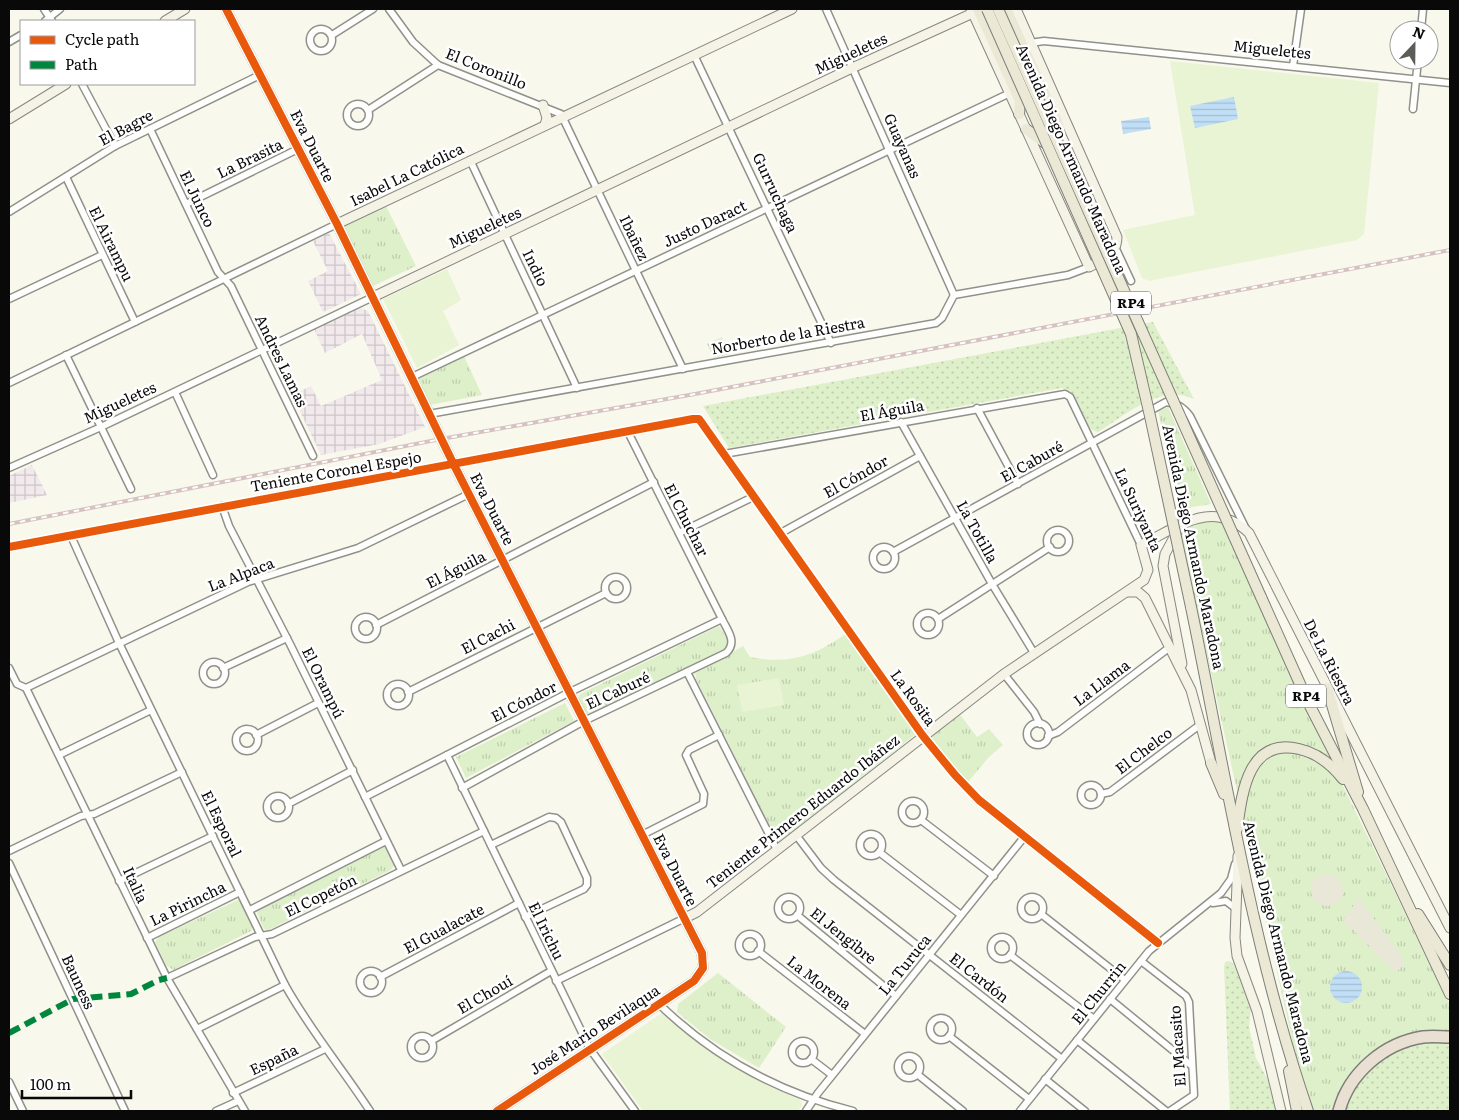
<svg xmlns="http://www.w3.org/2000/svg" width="1459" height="1120" font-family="Literata,serif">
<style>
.industrial{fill:url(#industrial-grid)}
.grass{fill:url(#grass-dots)}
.park{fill:url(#park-tufts)}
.pitch{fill:#e9f4d4}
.plaza{fill:#e9e7d7}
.water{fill:url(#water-rules)}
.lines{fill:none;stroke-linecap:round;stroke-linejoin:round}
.street-casing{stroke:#91918b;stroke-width:9}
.secondary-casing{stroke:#888782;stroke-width:11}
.primary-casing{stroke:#7e7e78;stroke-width:12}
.highway-casing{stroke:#7e7e78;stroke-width:14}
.street{stroke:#fefefc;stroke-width:6}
.secondary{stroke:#f4f3e6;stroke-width:9}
.primary{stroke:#ebe8d5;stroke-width:10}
.highway{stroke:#e9dfd2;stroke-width:11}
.rail-casing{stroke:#d6c3c1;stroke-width:4}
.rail{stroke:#fff;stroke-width:2;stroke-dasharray:5.5;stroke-linecap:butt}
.primary-bridge-casing{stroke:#7e7e78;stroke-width:12;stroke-linecap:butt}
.primary-bridge{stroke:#ebe8d5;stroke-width:10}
.quiet{stroke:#00873e;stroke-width:6;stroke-dasharray:12 6;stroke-linecap:butt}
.cycleway-casing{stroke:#fff;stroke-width:11}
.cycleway{stroke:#e8590c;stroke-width:8}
.labels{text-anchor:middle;stroke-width:5;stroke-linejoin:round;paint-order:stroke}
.shield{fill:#fff;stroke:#535353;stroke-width:1}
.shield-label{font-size:14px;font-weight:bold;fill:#090909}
.street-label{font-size:15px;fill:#090909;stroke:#fff}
</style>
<defs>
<pattern id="industrial-grid" width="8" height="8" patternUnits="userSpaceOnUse" patternTransform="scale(1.25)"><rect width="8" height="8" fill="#f1e9eb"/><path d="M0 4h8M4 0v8" fill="none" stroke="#cdc6c8"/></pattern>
<pattern id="grass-dots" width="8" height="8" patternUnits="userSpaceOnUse" patternTransform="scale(1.25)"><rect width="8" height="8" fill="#def0ca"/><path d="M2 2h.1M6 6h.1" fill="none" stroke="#bdccac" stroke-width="1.8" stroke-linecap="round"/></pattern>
<pattern id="park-tufts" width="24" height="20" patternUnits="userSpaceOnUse" patternTransform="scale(1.25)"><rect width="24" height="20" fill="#def0ca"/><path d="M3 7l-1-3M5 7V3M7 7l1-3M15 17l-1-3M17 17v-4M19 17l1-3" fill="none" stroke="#bdccac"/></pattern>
<pattern id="water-rules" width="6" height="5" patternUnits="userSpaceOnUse" patternTransform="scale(1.25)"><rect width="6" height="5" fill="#c0def5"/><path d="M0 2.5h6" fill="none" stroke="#a4bdd1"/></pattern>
</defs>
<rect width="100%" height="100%" fill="#f9f8ec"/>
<g class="industrial">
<path d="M329,233L361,294L323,312L308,281L328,271L313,241Z"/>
<path d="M360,308L368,311L425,427L379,444L321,455L292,395L311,386L321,406L382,380L362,334L325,353L314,329Z"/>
<path d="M32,465L47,495L9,503V476Z"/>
</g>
<g class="grass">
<path d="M1153,322L1194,399C1160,383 1126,415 1098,432C1078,428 1082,395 1062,388L729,448L703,406Z"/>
<path d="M1229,961L1234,964L1251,1009L1249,1027L1256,1058L1268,1080L1276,1111H1230L1224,967L1225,962Z"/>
<path d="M1450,1040V1111H1344C1365,1060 1396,1042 1450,1040Z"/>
</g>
<g class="park">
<path d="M386,206L416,266L373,286L344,226Z"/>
<path d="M722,337L730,354L714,358L707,344Z"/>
<path d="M464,356L482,395L430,405L417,379Z"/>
<path d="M1168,407L1211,504L1192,507L1180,512L1158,411Z"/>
<path d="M1199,520H1223L1344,788L1450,1005V1033L1410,1035L1341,1091L1333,1111H1314L1294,1049L1180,533L1185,527Z"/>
<path d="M719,626L728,640V646L724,650L595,716L585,713L578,699L580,694Z"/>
<path d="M847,633L916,734L784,839L778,842L697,681L695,673L743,646L750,657C790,665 814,656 847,633Z"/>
<path d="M565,703L574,721L466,778L456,757Z"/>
<path d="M958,712L977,737L989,729L1003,745L989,757L967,783L930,741V737Z"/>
<path d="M384,846L394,865L391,870L268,930L264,929L257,913L259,909Z"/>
<path d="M238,900L241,901L254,924L251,931L173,970L166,965L155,942L159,937Z"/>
<path d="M718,973L786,1027L759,1068L710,1039L677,1012L678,1004Z"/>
</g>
<g class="pitch">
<path d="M1170,61L1379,83L1364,234L1357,240L1149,281L1142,278L1123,230L1195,215Z"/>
<path d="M447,269L461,300L443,311L459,345L417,368L383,299Z"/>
<path d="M779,678L784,705L742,712L737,685Z"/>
<path d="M662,1013C705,1047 747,1078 799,1097L802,1105L798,1111H643L602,1054Z"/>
</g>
<g class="plaza">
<circle cx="1327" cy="890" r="16"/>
<path d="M1359,898L1401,956L1404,965L1396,972L1343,920Z"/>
</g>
<g class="water">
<path d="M1234,97L1238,119L1195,128L1190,106Z"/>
<path d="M1149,117L1151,129L1123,134L1121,121Z"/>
<circle cx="1346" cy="987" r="16"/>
</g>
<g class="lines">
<g class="street-casing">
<g id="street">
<path d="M44,9L52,21"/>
<path d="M389,9L413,42L438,65L561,114L683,369"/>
<path d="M826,9L954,295"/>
<path d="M45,21L60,9"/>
<circle cx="321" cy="40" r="11"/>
<path d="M1421,30L1423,9"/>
<path d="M332,35L373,9"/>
<path d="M9,42L21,35"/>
<path d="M1030,43L1044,41L1450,83"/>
<path d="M694,55L831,343"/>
<path d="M1293,66L1301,9"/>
<path d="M82,84L115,146"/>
<circle cx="358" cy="115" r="11"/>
<path d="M1413,109L1418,60"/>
<path d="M368,110L438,65"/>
<path d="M150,129L218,272L231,286L313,456"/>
<path d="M470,160L577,388"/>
<path d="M66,177L135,322"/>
<path d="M186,204L298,149"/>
<path d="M9,212L115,146L260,75"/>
<path d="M1116,249L1131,281"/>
<path d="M9,299L102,255"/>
<path d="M66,355L131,489"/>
<path d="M412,377L1010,93"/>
<path d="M9,383L337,224"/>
<path d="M175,392L213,475"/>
<path d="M977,408L1018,484"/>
<path d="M429,414L936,323L942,318L954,295L1068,275L1089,267"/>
<path d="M901,422L992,584L1034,653"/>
<path d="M724,454L1065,394L1070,397L1141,545"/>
<path d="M9,468L101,427L373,297"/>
<path d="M222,506L229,526L290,644L401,870"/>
<circle cx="1058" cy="541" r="11"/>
<path d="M679,533L753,497"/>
<path d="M779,534L920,456"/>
<path d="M71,536L119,643L285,985C310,1030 342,1068 370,1111"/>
<path d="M9,547L693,419H699L923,736L955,775L979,800L1158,943"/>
<circle cx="884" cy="558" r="11"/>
<path d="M893,552L1166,402C1178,404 1183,407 1190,416L1247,531"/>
<circle cx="616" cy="588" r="11"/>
<circle cx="928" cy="624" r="11"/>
<circle cx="366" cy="628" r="11"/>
<path d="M938,619L1050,547"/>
<path d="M376,625L654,482"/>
<circle cx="214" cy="673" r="11"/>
<path d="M9,668L17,684L26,688L167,978L245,1111"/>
<path d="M223,668L287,638"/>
<path d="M687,672L777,850"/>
<path d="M1004,674L1034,712L1040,724"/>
<circle cx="398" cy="695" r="11"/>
<path d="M26,688L248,582L358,548L469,494"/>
<path d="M408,692L606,593"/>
<circle cx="1038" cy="734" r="11"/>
<circle cx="247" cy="740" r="11"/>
<path d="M256,735L318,703"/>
<path d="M1048,736L1058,732L1170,647"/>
<path d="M59,755L151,710"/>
<path d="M447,755L590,1049L635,1111"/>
<circle cx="1091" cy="795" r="10"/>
<path d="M462,788L584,721L726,653C738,642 727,630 722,619L628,432"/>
<path d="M1101,794L1110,792L1201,724"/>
<circle cx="278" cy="807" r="11"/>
<path d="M365,797L570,692L722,619"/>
<circle cx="913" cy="812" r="11"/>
<path d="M288,804L353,770"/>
<path d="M921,820L994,876"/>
<circle cx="871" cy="845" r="11"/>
<path d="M642,835L703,804L704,794L686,755L689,750L719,735"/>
<path d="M796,835L821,868L834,880L1062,1059"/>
<path d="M491,845L549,817L556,818L561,822L587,878V885L584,889L525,917"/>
<path d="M9,851L81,816L94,814L182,772"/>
<path d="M879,852L961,915"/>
<path d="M9,863L125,1111"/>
<path d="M119,881L213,836"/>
<circle cx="789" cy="908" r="11"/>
<circle cx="1032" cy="908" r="11"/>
<path d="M1213,903L1226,901L1235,908"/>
<path d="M250,910L386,841"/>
<path d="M1041,914L1125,980"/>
<path d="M797,915L896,996"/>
<circle cx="750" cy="945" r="11"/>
<circle cx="1002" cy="948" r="11"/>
<path d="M147,938L240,892"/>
<path d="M758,951L865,1034"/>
<path d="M1010,955L1094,1019"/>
<path d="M1141,961L1186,996L1189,1002L1194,1095L1170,1111"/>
<circle cx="371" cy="982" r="11"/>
<path d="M380,977L519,903"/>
<path d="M167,978L255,937L272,934L484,831"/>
<path d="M556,981L685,918"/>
<path d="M1110,999L1192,1066"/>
<path d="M660,1005C714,1057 780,1093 853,1111"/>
<circle cx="941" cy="1029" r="11"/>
<path d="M197,1029L285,985"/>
<path d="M949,1036L1029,1099"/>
<circle cx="422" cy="1047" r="11"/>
<path d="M1077,1040L1166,1111"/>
<path d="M431,1041L551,971"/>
<circle cx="803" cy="1052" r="11"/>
<circle cx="909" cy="1067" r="11"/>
<path d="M811,1059L832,1075"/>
<path d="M917,1074L963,1111"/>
<path d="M1045,1079L1085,1111"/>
<path d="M9,1082L23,1111"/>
<path d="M233,1093L325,1049"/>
<path d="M216,1111L238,1101"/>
<path d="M806,1111L818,1093L1025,836"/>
<path d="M1020,1111L1149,951L1221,893L1231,879L1235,864"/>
</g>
</g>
<g class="secondary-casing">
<g id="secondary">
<path d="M226,9L337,224L454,465L702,953L703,968L694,981L497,1111"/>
<path d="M971,9L1089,267C1104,259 1117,255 1117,237L1016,9"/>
<path d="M165,21L185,9"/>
<path d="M543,105L547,118L545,125"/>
<path d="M9,119L66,84"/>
<path d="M337,224L792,9"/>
<path d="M373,297L852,68L973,13"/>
<path d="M1178,530L1165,554L1163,566L1182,664"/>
<path d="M1128,592H1138L1145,598L1191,690L1211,763"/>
<path d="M1238,856L1235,938L1237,956L1257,1011L1281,1111"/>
<path d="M685,918L697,912L1004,674L1144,580L1148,570L1141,545C1178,527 1212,498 1249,533L1450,928"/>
</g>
</g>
<g class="primary-casing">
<g id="primary">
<path d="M978,9L1020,101L1019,114"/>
<path d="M1006,9L1057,121L1060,133L1055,140L1045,143L1026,129"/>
<path d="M1261,597L1309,704L1363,809L1450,994"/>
<path d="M1191,607C1226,776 1252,948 1308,1111"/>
<path d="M1327,688L1358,792"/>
<path d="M1211,763L1224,794"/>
<path d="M1237,829C1242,793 1248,737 1299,749C1317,753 1332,765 1343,779"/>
<path d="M1418,914L1450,965"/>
<path d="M1289,1071L1297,1111"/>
</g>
</g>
<g class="highway-casing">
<path id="highway" d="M1339,1111C1349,1073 1384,1043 1423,1037C1432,1036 1441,1037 1450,1037"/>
</g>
<use href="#street" class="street"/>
<use href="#secondary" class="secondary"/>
<use href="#primary" class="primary"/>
<use href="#highway" class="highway"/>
<g class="rail-casing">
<path id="rail" d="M9,524L441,439L695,394L1450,250"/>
</g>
<use href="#rail" class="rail"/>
<g class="primary-bridge-casing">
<g id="primary-bridge">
<path d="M987,9L1131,334L1150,416L1191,607"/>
<path d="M998,9L1261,597"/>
</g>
</g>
<use href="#primary-bridge" class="primary-bridge"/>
<path class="quiet" d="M9,1033L73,999L131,994L159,980L167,978"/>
<g class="cycleway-casing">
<g id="cycleway">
<path d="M226,9L337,224L454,465L702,953L703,968L694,981L497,1111"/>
<path d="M9,547L693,419H699L923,736L955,775L979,800L1158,943"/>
</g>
</g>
<use href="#cycleway" class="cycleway"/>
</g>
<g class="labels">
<g class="shield">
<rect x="1111" y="291.5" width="40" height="23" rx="4"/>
<rect x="1286" y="684.5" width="40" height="23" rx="4"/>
</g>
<g class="shield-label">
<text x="1131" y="308">RP4</text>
<text x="1306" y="701">RP4</text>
</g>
<g class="street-label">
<text transform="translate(1272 50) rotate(6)" y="5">Migueletes</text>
<text transform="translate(851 54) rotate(-25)" y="5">Migueletes</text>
<text transform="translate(486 69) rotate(22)" y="5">El Coronillo</text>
<text transform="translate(126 128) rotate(-28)" y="5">El Bagre</text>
<text transform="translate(312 146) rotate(63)" y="5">Eva Duarte</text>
<text transform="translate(902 146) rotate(66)" y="5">Guayanas</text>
<text transform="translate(250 159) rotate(-26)" y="5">La Brasita</text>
<text transform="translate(1071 159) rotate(66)" y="5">Avenida Diego Armando Maradona</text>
<text transform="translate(407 175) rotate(-26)" y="5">Isabel La Católica</text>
<text transform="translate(775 193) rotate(65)" y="5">Gurruchaga</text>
<text transform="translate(197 199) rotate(64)" y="5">El Junco</text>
<text transform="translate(705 224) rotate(-25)" y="5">Justo Daract</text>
<text transform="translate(485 228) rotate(-25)" y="5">Migueletes</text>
<text transform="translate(634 238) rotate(64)" y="5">Ibañez</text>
<text transform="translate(111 244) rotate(64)" y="5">El Airampu</text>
<text transform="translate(535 268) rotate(64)" y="5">Indio</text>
<text transform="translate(788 336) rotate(-10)" y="5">Norberto de la Riestra</text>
<text transform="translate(281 361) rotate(64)" y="5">Andres Lamas</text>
<text transform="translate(120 403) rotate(-25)" y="5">Migueletes</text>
<text transform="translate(892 411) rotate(-10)" y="5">El Águila</text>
<text transform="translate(1032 462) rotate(-29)" y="5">El Caburé</text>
<text transform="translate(336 472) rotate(-10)" y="5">Teniente Coronel Espejo</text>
<text transform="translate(856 477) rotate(-29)" y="5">El Cóndor</text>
<text transform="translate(492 509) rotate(63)" y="5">Eva Duarte</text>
<text transform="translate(1138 510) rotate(65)" y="5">La Suriyanta</text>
<text transform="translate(686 520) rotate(63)" y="5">El Chuchar</text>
<text transform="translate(977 532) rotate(61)" y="5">La Totilla</text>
<text transform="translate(1193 547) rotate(78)" y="5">Avenida Diego Armando Maradona</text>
<text transform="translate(456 570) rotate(-27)" y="5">El Águila</text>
<text transform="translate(241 575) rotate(-21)" y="5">La Alpaca</text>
<text transform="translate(488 637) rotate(-27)" y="5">El Cachi</text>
<text transform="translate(1329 662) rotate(63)" y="5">De La Riestra</text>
<text transform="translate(323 683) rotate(64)" y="5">El Orampú</text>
<text transform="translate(1102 683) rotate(-37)" y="5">La Llama</text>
<text transform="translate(618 691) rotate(-25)" y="5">El Caburé</text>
<text transform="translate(913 698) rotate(54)" y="5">La Rosita</text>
<text transform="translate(524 702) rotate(-27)" y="5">El Cóndor</text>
<text transform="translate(1144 751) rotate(-37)" y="5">El Chelco</text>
<text transform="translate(803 812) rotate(-38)" y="5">Teniente Primero Eduardo Ibáñez</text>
<text transform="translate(221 824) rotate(64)" y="5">El Esporal</text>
<text transform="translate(675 870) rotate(63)" y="5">Eva Duarte</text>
<text transform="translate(135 885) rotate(65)" y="5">Italia</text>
<text transform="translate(321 896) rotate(-26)" y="5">El Copetón</text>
<text transform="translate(188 904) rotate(-26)" y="5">La Pirincha</text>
<text transform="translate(444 929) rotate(-28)" y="5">El Gualacate</text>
<text transform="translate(546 931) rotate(64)" y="5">El Irichu</text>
<text transform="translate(843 936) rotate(39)" y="5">El Jengibre</text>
<text transform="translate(1278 942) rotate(76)" y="5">Avenida Diego Armando Maradona</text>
<text transform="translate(905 965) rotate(-51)" y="5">La Turuca</text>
<text transform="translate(979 978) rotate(38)" y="5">El Cardón</text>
<text transform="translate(78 982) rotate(65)" y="5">Bauness</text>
<text transform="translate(819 983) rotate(38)" y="5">La Morena</text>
<text transform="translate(1099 993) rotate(-51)" y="5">El Churrin</text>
<text transform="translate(485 995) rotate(-30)" y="5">El Chouí</text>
<text transform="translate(595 1030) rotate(-33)" y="5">José Mario Bevilaqua</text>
<text transform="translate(1178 1046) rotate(-94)" y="5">El Macasito</text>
<text transform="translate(274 1060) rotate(-26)" y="5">España</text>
</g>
</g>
<rect width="1459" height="1120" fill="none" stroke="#090909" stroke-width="20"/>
<rect x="20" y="20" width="175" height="65" fill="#ffffff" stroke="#9d9d9d"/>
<rect x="30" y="36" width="25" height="8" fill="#e8590c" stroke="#9d9d9d"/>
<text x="65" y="45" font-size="15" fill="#090909">Cycle path</text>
<rect x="30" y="61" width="25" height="8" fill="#00873e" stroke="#9d9d9d"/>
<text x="65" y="70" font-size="15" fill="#090909">Path</text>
<g transform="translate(1414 45) rotate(22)"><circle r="24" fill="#ffffff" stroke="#9d9d9d"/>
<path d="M0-4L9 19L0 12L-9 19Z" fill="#5d5d58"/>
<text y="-8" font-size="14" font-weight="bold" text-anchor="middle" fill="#090909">N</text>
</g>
<path d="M22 1090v8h109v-8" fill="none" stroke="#090909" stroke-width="2.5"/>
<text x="30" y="1090" font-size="15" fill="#090909" stroke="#ffffff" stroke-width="4" paint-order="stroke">100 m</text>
</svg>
